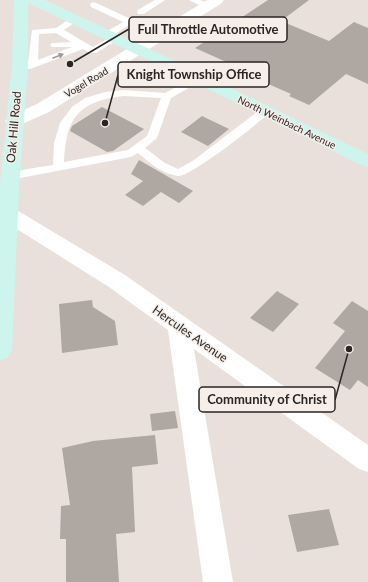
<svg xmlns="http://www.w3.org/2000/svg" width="368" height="582" font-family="Lato,sans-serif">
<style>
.building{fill:#aea7a2}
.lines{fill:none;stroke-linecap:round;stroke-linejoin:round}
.service{fill:#fff;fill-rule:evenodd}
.minor{fill:#fff;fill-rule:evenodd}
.secondary{fill:#cdf4ed;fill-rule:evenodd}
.oneway{fill:#9f9d9c}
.labels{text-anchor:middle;stroke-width:3;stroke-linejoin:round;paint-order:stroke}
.far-street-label{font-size:10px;fill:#292624;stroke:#f6eee9}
.street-label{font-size:12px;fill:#292624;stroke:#f6eee9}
.leader{fill:none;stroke:#292624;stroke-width:1.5}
.callout-dot{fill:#292624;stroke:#f6eee9;stroke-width:1.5}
.callout{fill:#f6eee9;stroke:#292624;stroke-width:1.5}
.callout-label{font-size:13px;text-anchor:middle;font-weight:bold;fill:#292624}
</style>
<rect width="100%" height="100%" fill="#e9e0dc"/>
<g class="building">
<path d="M268,0H309L281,21L329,41L354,22L368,28V84L346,74L309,105L289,96L291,94L266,83L269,81L195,48Z"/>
<path d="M102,107L144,129L113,151L107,152L70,131L72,126Z"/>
<path d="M202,116L229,129L208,146L181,132Z"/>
<path d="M139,160L193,191L179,203L161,192L143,206L125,195L143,181L131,174Z"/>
<path d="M277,291L299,304L273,332L250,318Z"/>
<path d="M92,300L93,307L115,321L118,345L62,353L59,304Z"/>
<path d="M352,301L368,311V387L358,380L350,390L315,368L345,331L333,323Z"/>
<path d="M175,411L178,428L152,431L150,414Z"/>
<path d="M155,435L158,464L132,467L135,532L116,534L119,582H66V539H60L61,506L70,505L62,448L93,441Z"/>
<path d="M329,509L339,545L297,552L288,515Z"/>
</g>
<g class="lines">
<g class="service">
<path d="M155,0H165L144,14H138L137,12L138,10Z"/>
<path d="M189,0H201L212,6L211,8H205Z"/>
<path d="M94,2L133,20L134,22L110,37H104L102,35L104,33L123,22L91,7L90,5L91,3Z"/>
<path d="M74,16L78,19L77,21L64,30L93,47L112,36L115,35L120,38L96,53H90L83,49L30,69H24L22,67L28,63L32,30L56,28ZM56,33L71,42L52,43L50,45L52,47H72L38,60L39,34Z"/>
<path d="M198,76L203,79L201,81L171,98L157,138L145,148L165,163L178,169L194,160L261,109L265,108L270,111C262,122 188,178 178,176C162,174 150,163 138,153L131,157L20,178L10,182L6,181L4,178C10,170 42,167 53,165L54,143L60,123L72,107L85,98L105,92L124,90L165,93ZM124,96L161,98L147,136L128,150L64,162C66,118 78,101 124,96Z"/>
</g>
<g class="minor">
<path d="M207,0H224L222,3L49,112L20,125L14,126L8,125L5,121L8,117L37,104Z"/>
<path d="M8,207L15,209L125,275L368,445V472L359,469L194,349L233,582H203L168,330L109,287L1,219L0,211Z"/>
</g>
<path class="secondary" d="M14,0H45L190,68L368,154V167L361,165L178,74L28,3V66L19,189L12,350L8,357L0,360V183L12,66Z"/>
</g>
<defs><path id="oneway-solid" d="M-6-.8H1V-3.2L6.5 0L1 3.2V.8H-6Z"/></defs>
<use class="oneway" href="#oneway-solid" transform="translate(58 56) rotate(-21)"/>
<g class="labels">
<g class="far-street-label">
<text transform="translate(86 82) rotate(-31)" y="4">Vogel Road</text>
<text transform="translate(287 122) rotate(26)" y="4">North Weinbach Avenue</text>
</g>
<g class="street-label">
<text transform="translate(14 127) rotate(-85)" y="4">Oak Hill Road</text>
<text transform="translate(190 334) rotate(35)" y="4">Hercules Avenue</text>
</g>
</g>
<path class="leader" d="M70 64L129 29M105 123L118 75M349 349L335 400"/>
<g class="callout-dot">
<circle cx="70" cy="64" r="4"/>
<circle cx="105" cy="123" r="4"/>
<circle cx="349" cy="349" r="4"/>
</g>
<g class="callout">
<rect x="129" y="17" width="158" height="25" rx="4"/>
<rect x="118" y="62" width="151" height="25" rx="4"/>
<rect x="199" y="387" width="136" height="25" rx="4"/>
</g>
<g class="callout-label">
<text x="208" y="34">Full Throttle Automotive</text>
<text x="194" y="79">Knight Township Office</text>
<text x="267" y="404">Community of Christ</text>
</g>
</svg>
